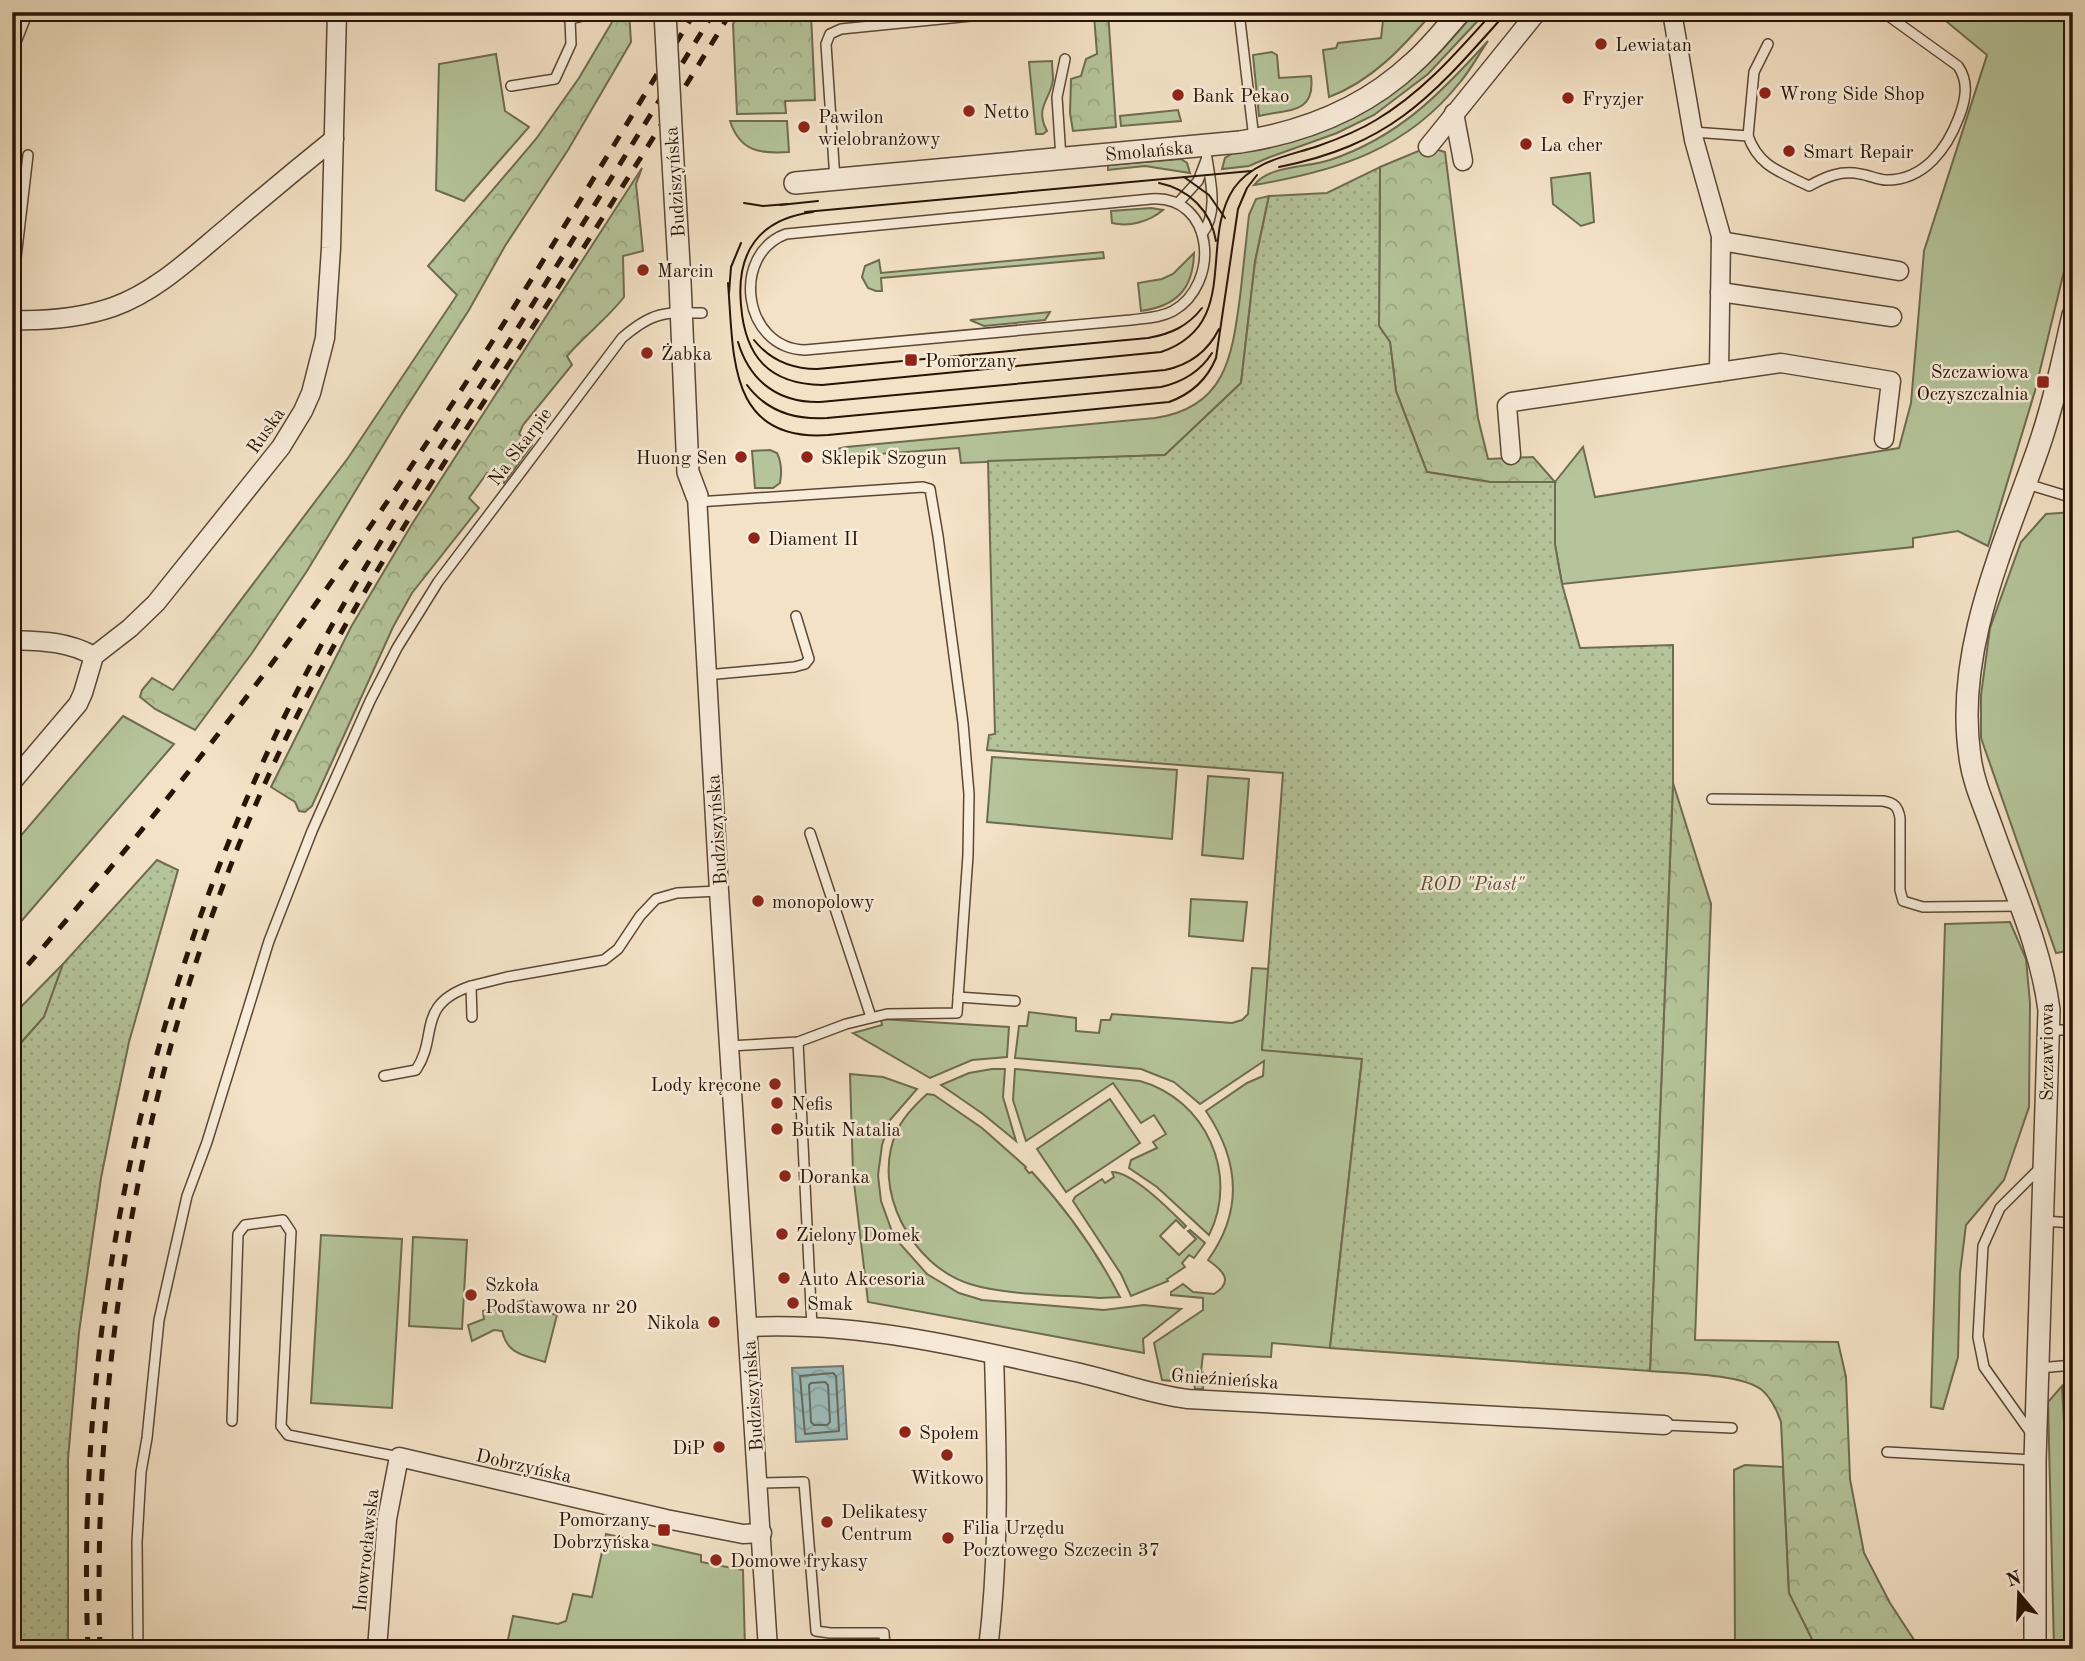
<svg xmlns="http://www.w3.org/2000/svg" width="2085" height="1661" font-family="'Old Standard TT',serif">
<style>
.green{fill:#b5c49a;stroke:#6e6c50;stroke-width:2}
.forest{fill:url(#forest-crowns);stroke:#6e6c50;stroke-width:2}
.garden{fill:url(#garden-dots);stroke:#6e6c50;stroke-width:2}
.water{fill:url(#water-waves);stroke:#6f7873;stroke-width:2}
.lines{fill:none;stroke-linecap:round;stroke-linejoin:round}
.shore{stroke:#636860;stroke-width:2}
.service-casing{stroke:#5b4735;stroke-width:12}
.minor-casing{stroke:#5b4735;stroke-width:21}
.tertiary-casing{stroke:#5b4735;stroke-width:24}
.service{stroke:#f8ecda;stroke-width:9}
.minor{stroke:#f8ecda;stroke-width:18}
.tertiary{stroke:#f8ecda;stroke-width:21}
.tram{stroke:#281305;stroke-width:2}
.rail{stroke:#281305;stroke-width:5;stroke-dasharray:12 12;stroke-linecap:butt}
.tertiary-bridge-casing{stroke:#5b4735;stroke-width:24;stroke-linecap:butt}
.tertiary-bridge{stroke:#f8ecda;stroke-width:21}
.poi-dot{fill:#8f2418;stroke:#f8ecda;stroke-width:2.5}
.labels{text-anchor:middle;stroke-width:5;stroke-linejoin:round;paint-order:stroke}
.poi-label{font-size:19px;fill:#281305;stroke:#f8ecda;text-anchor:start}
.street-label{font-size:19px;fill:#281305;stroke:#f8ecda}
.park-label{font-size:19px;font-style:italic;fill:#595139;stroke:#f8ecda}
</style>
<defs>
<pattern id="forest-crowns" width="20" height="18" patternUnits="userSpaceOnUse" patternTransform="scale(1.75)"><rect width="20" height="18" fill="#b5c49a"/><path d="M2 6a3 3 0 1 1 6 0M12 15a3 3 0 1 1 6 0" fill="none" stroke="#9ca883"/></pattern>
<pattern id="garden-dots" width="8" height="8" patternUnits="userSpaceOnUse" patternTransform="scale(1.75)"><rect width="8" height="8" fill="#b5c49a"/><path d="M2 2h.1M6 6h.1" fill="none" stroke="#9ca883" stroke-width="1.8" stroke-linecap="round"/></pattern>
<pattern id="water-waves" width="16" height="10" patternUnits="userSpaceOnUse" patternTransform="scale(1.75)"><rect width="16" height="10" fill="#9ebcbc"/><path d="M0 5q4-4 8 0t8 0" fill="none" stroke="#88a1a0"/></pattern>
</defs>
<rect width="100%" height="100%" fill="#f4e2c6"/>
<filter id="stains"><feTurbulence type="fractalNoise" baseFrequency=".00286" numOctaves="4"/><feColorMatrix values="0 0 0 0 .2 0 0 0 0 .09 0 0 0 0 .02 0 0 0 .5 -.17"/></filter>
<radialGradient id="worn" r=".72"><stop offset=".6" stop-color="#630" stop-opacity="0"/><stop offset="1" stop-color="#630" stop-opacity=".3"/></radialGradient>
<g class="green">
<path d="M1384,12H1433C1403,47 1372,81 1329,97L1323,50L1336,48L1338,43L1381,38Z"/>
<path d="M1475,12H1486L1428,74L1374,115L1337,133L1270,157L1249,166L1222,169L1225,158L1233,153C1301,141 1361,121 1415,75C1438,57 1456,34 1475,12Z"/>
<path d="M1935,12H2073V234L2035,391L1988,546L1958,531L1913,538V547L1562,584L1555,545V482L1583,447L1595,497L1899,448L1911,403L1924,251L1987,55Z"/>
<path d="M1488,41C1479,54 1471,69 1461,81C1407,150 1337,171 1254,185C1270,165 1306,168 1330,160C1399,137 1441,93 1488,41Z"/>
<path d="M1272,52L1277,55L1279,78L1311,76C1316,115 1287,109 1259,116L1253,55Z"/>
<path d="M496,54L505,111L529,127L464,201L436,190L439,64Z"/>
<path d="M1052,61C1052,67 1053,74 1053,80C1051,99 1034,107 1047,131L1043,134H1036L1029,62Z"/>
<path d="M1178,110L1181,121L1121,126L1120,116Z"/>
<path d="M730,121H787L789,152C761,154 740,152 730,121Z"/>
<path d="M1181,159L1187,163L1190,173L1145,166L1108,170V165Z"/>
<path d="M1590,173L1594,222L1581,226L1553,204L1551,178Z"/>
<path d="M1269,196L1255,262L1241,383L1165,455L961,463L959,448L825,458L828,451L846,447L1155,418C1226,408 1232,356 1240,297C1243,270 1246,242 1249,215L1256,199Z"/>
<path d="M1151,208L1163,210C1149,222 1129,227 1112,223L1111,211Z"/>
<path d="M1103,252L1104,258L881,278L882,291H876L868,288L862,277L865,266L879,260L881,273Z"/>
<path d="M1194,253C1193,290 1176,306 1141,311L1138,283L1162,279L1173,274Z"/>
<path d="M1050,312L1045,320L984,326L970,320Z"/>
<path d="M770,450L777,453C782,463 782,472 780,483L773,488H755L752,451Z"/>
<path d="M2073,512V950L2056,953L1981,738V695L1990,628L2021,542L2046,514Z"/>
<path d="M123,716L174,744L12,932V846Z"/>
<path d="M992,757L1177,770L1172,839L987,822Z"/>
<path d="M1208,776L1249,779L1243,859L1202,855Z"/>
<path d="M1191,899L1247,902L1243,941L1189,936Z"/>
<path d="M2010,922L2026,959L2030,1003L2029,1107L2004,1180L1966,1225L1960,1273L1958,1357L1943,1409L1931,1407L1945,924Z"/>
<path d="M63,964L44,1017L12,1053V1016Z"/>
<path d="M1252,968L1269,969L1262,1049L1362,1059L1330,1348L1272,1343L1271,1357L1203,1354L1201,1372L1204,1373L1203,1389H1195L1194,1383L1162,1380L1154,1343L1203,1310V1298L1171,1295V1292L1183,1284L1193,1292L1214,1294C1235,1281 1222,1270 1208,1260C1244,1210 1239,1160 1206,1111L1247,1083L1263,1076L1264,1061L1200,1104L1174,1082L1141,1069L1015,1058L1019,1026H1027L1029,1012L1076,1018V1031L1099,1033L1101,1020H1110L1112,1014L1232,1023L1242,1020L1248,1014Z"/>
<path d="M881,1019L1009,1027L1007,1057L972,1060L930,1078L853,1033L882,1025Z"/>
<path d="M992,1069H1005L1003,1097L1016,1141L983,1114L941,1085L969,1073Z"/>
<path d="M1015,1069L1140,1081C1205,1099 1240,1174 1209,1235L1157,1187L1129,1168L1131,1160L1157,1148L1153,1142L1166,1134L1154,1115L1141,1123L1113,1083L1026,1141L1013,1100Z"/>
<path d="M850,1074L883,1077L917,1089L890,1120L882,1145L878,1175L881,1201L894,1237L927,1274L959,1293L982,1300L1104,1310L1144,1305L1181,1309L1143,1339L1144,1353L868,1302L853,1174Z"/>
<path d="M927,1094L934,1095L982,1128L1026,1167L1025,1168L1029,1173L1032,1172C1066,1209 1097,1252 1120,1297L1099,1298C1062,1295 1004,1295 970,1284C912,1266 870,1189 897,1131C903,1117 916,1104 927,1094Z"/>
<path d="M1110,1099L1140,1143L1066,1192L1037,1149Z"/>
<path d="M1112,1172C1133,1172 1171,1211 1186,1226L1184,1228L1176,1220L1160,1236L1179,1255L1196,1239L1188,1231L1190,1230L1205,1243L1194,1258L1189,1255L1182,1263L1185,1267L1167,1279L1168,1281L1131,1296L1121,1274L1073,1201L1075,1197L1102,1179L1105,1183L1114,1177Z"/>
<path d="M321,1235L402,1239L392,1408L311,1403Z"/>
<path d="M413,1237L467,1240L462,1329L409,1326Z"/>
<path d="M528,1299L542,1311L557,1315L545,1362C524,1355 508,1355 502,1331L494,1330L472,1341L468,1325L484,1319L483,1311Z"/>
<path d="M2062,1386L2073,1583V1649H2054L2048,1402Z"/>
<path d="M1745,1465L1783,1467L1789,1592L1817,1649H1735L1734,1470Z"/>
<path d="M606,1534L701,1555V1562L743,1570L745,1649H506L513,1616L558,1624L566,1621L573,1594L592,1597Z"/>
</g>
<g class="forest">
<path d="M618,12H629L631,42L568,150L505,246L469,310L402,414L307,571L252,653L195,730L155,709L140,697L142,690L152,678L173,690L348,458L457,295L428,266L536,139L579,78Z"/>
<path d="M739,12H817L811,14L815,100L785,101L786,113L737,114L733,24Z"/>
<path d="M1025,12H1108L1116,127L1073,131L1070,113L1071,79L1081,76L1086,59L1097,54L1094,15L1026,20Z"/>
<path d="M1428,147L1445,152L1478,418L1488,459L1533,457L1555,482H1490L1427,472L1396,391L1390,342L1379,326L1380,167Z"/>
<path d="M642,168L636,184L643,251L623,256L624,297C607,319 585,335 567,356L572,365L523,425L519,434L532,445L504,483L487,473L469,498L479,508L412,593L393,627L312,806L305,812L299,811L295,802L271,787L351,627L412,524Z"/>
<path d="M1673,783L1711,904L1695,1340L1838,1342L1846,1377L1850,1479L1864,1553L1890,1603L1920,1649H1817L1789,1593L1781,1422C1777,1410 1772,1399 1762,1390C1742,1374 1677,1373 1650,1371Z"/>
</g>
<g class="garden">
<path d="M1380,167L1379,326L1390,342L1396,391L1427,472L1490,482H1555V545L1562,584L1580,648L1673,645V783L1650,1371L1330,1348L1362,1059L1262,1050L1283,773L987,750L989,735L995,734L988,461L1165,455L1241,383L1255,262L1269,196L1327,193Z"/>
<path d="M157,860L178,870L129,1042L114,1113L101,1178L79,1332L68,1459V1649H12V1053L44,1017L63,964Z"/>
</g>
<path class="water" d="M843,1366L847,1439L796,1442L792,1368Z"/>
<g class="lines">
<g class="shore">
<path d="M833,1373L836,1376L839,1431L805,1434L800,1376Z"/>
<path d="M825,1382L828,1385L830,1422L827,1425H814L811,1422L809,1385L811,1383Z"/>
</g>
<g class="service-casing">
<g id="service">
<path d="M558,12L570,19L579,17L584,12"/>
<path d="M1239,12L1254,139"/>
<path d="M511,86L555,79L571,44L570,19"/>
<path d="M1693,132L1748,136C1759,167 1781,172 1809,186C1825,177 1841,170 1860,174C1869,175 1878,180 1887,180C1924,180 1947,149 1959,117C1966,99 1969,82 1958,66L1883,12"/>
<path d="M1748,136L1754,72L1768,44"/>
<path d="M1061,158L1057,97L1065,59"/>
<path d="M835,180L826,44L830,34L841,29L1011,12"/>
<path d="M1151,199C1215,195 1221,284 1173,311C1160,318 1145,318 1131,320L805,350C742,348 731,254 786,234Z"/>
<path d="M1178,203L1198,181L1206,160"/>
<path d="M1202,234C1221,210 1208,173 1205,145"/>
<path d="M12,292L28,155"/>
<path d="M2027,484L2073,498"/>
<path d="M697,502L923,487L930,489L938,536L963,723L969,794L968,855L957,1013L887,1014L846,1024L798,1042L730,1046"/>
<path d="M706,675L794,667L805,664L809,659L796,616"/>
<path d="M1712,799L1883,801C1894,803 1898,806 1900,818V890L1903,901L1923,907L2020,906"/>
<path d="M810,833L871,1017"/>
<path d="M958,997L1015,1001"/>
<path d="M472,1017L471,986L507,977L604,960L618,949L640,916L656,899L677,893L719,891"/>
<path d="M2050,1030H2073"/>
<path d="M798,1042L812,1327"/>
<path d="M384,1076L416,1070C439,1036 415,1005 471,986"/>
<path d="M2043,1221L2073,1223"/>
<path d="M2039,1368L2073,1365"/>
<path d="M232,1421L238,1234L245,1225L283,1220L291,1232L281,1426L288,1435L399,1457"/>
<path d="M1664,1425L1732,1428"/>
<path d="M2033,1436L1984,1367L1978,1337L1983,1246L2000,1208L2040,1168"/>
<path d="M1887,1452L2035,1460"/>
<path d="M758,1483L804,1482L816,1631L830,1633H884L885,1649"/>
<path d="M138,1649L137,1542L141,1472L147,1438L159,1320L187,1196L207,1142L269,941L312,831L370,701L397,648L438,582L622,338C652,312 664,312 702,313"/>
</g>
</g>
<g class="minor-casing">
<g id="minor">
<path d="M1672,12L1694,140L1721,236L1719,372"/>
<path d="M12,40L23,12"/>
<path d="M1454,113L1463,161"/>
<path d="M1428,147L1537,12"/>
<path d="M1721,241L1899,271"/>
<path d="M1720,292L1892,317"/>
<path d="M12,320C46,321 81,318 113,307C156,292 192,257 227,228C262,198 298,168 334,139"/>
<path d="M1511,455L1507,406L1512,402L1781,363L1891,381L1884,439"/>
<path d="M697,496L719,891L768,1649"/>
<path d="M12,640C42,641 67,641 94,656"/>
<path d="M12,782L78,704L83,693L94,656L130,628L156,603L281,447L303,411L311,393L325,338L331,248L337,12"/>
<path d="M748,1327C860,1321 974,1349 1084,1374C1119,1382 1152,1395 1188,1399L1664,1425"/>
<path d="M377,1649L387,1519L399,1457L666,1519L743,1534L762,1533"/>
<path d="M988,1649C1000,1552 997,1453 994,1355"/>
</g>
</g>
<g class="tertiary-casing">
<g id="tertiary">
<path d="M672,145L680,282L688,472L697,496"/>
<path d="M795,183L1240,142C1305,132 1364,109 1413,63C1430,48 1445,29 1460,12"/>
<path d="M2035,1649V1460L2049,1010C2041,947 2013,888 1992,828C1984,805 1973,782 1970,757C1954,651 2004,546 2038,449C2053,406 2063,360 2073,315"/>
</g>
</g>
<use href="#service" class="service"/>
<use href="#minor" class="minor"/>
<use href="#tertiary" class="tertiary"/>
<g class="tram">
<path d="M1279,167C1394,144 1433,95 1507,12"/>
<path d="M1184,177L1209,195L1225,218"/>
<path d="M1159,183C1189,189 1211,211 1216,241"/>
<path d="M744,203L763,206L788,204"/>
<path d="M780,205L818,201"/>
<path d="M805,212L1251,171"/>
<path d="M813,212C759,219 736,252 741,305C745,357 769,384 822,385L1161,352C1242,324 1198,242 1234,188C1254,160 1289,156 1318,146C1338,139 1358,131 1376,120C1423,92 1457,52 1493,12"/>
<path d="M728,283C734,355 727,442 828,435L1169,402C1191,394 1207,380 1216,358L1238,209L1247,188L1257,175"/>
<path d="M729,293L731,267L741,243"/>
<path d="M754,340C770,360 791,369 817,369L1148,338C1171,334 1188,326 1202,308"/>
<path d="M738,342C750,382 779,403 820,402L1165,370C1189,365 1208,351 1219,329"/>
<path d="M747,385C767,412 795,420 827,418L1161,387C1183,382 1200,372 1212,353"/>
</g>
<g class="rail">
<path d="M12,983C134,844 250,699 356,547C477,374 585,192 695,12"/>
<path d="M88,1649C74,1298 157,946 325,638C385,527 457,424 524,318C588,216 651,114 714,12"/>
<path d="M100,1649C91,1342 147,1036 277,757C342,618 426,490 510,362C585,246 659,130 731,12"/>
</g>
<g class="tertiary-bridge-casing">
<path id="tertiary-bridge" d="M665,12L672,145"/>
</g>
<use href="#tertiary-bridge" class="tertiary-bridge"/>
</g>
<g class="poi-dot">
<circle cx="1601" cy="44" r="7"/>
<circle cx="1765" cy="93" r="7"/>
<circle cx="1178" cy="95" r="7"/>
<circle cx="1568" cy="98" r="7"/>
<circle cx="969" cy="111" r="7"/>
<circle cx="804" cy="127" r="7"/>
<circle cx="1526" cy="144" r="7"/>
<circle cx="1789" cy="151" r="7"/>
<circle cx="643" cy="270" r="7"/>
<circle cx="647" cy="353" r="7"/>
<rect x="904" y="353" width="14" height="14" rx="3.5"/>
<rect x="2036" y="375" width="14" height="14" rx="3.5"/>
<circle cx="741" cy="457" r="7"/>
<circle cx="807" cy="457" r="7"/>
<circle cx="754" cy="538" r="7"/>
<circle cx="758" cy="901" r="7"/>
<circle cx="775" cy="1084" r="7"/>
<circle cx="777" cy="1103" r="7"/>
<circle cx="777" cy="1129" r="7"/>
<circle cx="785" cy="1176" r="7"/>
<circle cx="782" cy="1234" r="7"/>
<circle cx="784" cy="1278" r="7"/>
<circle cx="471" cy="1295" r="7"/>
<circle cx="793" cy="1303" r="7"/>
<circle cx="714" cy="1322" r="7"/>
<circle cx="905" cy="1432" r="7"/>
<circle cx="719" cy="1447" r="7"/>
<circle cx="947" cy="1455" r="7"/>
<circle cx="827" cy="1522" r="7"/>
<rect x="657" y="1523" width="14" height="14" rx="3.5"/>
<circle cx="948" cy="1538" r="7"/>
<circle cx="716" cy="1560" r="7"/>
</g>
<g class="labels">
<g class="poi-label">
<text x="1615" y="51">Lewiatan</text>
<text x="1779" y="100">Wrong Side Shop</text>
<text x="1192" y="102">Bank Pekao</text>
<text x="1582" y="105">Fryzjer</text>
<text x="983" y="118">Netto</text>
<text x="818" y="123">Pawilon<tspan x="818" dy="22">wielobranżowy</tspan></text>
<text x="1540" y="151">La cher</text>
<text x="1803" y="158">Smart Repair</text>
<text x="657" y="277">Marcin</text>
<text x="661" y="360">Żabka</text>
<text x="925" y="367">Pomorzany</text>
<text x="2029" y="378" text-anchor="end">Szczawiowa<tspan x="2029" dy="22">Oczyszczalnia</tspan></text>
<text x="727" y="464" text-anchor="end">Huong Sen</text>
<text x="821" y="464">Sklepik Szogun</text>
<text x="768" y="545">Diament II</text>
<text x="772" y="908">monopolowy</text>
<text x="761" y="1091" text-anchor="end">Lody kręcone</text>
<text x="791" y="1110">Nefis</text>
<text x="791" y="1136">Butik Natalia</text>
<text x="799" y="1183">Doranka</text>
<text x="796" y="1241">Zielony Domek</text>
<text x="798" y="1285">Auto Akcesoria</text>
<text x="485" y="1291">Szkoła<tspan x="485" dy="22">Podstawowa nr 20</tspan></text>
<text x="807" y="1310">Smak</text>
<text x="700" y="1329" text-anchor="end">Nikola</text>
<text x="919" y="1439">Społem</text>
<text x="705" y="1454" text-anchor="end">DiP</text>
<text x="947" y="1484" text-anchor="middle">Witkowo</text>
<text x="841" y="1518">Delikatesy<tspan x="841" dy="22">Centrum</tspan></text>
<text x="650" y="1526" text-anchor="end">Pomorzany<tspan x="650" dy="22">Dobrzyńska</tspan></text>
<text x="962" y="1534">Filia Urzędu<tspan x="962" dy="22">Pocztowego Szczecin 37</tspan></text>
<text x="730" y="1567">Domowe frykasy</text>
</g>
<g class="street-label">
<text transform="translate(1149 150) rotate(-5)" y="7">Smolańska</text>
<text transform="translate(674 182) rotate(-94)" y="7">Budziszyńska</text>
<text transform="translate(265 430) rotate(-55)" y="7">Ruska</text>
<text transform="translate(519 446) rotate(-53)" y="7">Na Skarpie</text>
<text transform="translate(716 830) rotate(-94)" y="7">Budziszyńska</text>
<text transform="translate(2046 1052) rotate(-90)" y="7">Szczawiowa</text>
<text transform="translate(1225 1378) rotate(4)" y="7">Gnieźnieńska</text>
<text transform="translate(752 1396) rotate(-94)" y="7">Budziszyńska</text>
<text transform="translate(524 1465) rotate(13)" y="7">Dobrzyńska</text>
<text transform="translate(365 1550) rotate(-84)" y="7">Inowrocławska</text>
</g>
<g class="park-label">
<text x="1472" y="890">ROD "Piast"</text>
</g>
</g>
<rect width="2085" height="1661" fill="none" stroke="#f4e2c6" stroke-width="42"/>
<rect x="14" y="14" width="2057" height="1633" fill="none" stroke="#281305" stroke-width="3.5"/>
<rect x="21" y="21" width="2043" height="1619" fill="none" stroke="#281305" stroke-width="2"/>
<g transform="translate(2019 1594) rotate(341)" stroke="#f8ecda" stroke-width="5" paint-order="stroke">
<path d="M0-5L12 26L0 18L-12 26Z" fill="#281305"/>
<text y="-10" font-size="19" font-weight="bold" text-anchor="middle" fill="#281305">N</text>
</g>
<rect width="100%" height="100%" filter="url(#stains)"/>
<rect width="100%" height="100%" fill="url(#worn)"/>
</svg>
